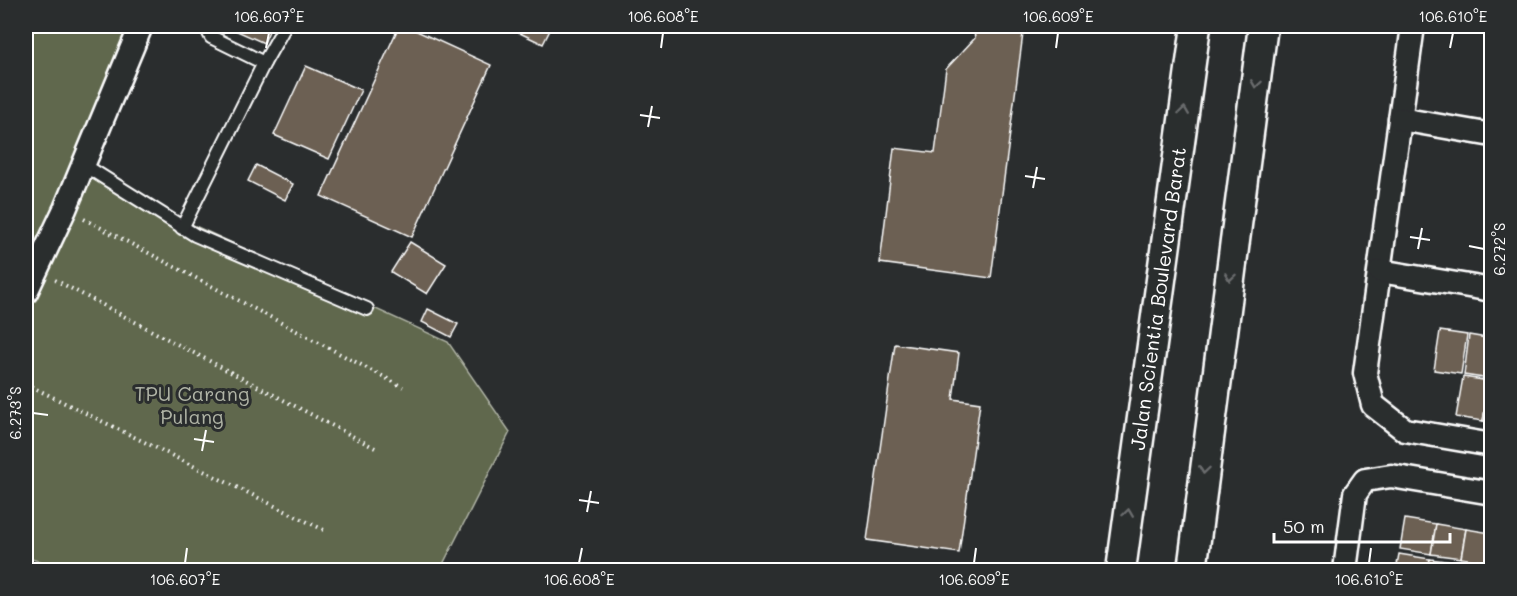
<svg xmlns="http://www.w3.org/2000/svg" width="1517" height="596" font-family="Mali,sans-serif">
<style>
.green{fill:#60684e;stroke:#b0b4a6;stroke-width:1.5}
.building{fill:#6c6053;stroke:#fff;stroke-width:1.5}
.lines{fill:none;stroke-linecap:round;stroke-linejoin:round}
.service-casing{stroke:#fff;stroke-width:16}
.minor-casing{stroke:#fff;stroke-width:27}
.tertiary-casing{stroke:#fff;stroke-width:33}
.path{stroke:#fff;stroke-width:4;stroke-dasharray:1.5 4.5;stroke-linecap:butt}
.service{stroke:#2a2d2e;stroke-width:12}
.minor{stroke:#2a2d2e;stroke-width:22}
.tertiary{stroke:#2a2d2e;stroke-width:28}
.oneway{stroke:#6a6c6d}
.ticks{fill:none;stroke:#fff;stroke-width:2}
.labels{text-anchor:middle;stroke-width:6;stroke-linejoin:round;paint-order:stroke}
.street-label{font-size:20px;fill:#fff;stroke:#2a2d2e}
.park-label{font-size:20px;fill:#b0b4a6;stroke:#2a2d2e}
.neatline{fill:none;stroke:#fff;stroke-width:2}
.ticks-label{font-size:15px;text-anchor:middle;fill:#fff}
</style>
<rect width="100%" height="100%" fill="#2a2d2e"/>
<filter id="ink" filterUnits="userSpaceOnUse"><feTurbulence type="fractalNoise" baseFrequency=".0167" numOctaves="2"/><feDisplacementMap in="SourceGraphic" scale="12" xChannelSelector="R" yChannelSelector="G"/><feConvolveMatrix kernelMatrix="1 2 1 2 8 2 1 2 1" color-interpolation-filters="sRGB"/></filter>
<g filter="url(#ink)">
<path class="green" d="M26,26H133L73,170L448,342L510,432L440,570H64L26,557Z"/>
<g class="building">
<path d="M226,26H271L264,43Z"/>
<path d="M399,26H406L491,65L412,237L321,196Z"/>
<path d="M505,26H552L543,44Z"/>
<path d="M973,26H1024L991,278L880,263L894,148L935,153L946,69L975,38Z"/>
<path d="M306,66L361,90L329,159L274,135Z"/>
<path d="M256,165L293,184L285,200L248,181Z"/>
<path d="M410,242L446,264L427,294L391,272Z"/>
<path d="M428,309L458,324L451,337L422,322Z"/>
<path d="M1440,331L1467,335L1461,374L1434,370Z"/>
<path d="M1469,335L1492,339L1490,379L1464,375Z"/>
<path d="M895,344L959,353L953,399L980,403L959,553L867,540Z"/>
<path d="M1463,377L1490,381L1483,421L1456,417Z"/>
<path d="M1490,381H1492V422L1483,421Z"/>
<path d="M1405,519L1436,524L1431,554L1400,549Z"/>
<path d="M1436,524L1466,529L1461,558L1431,554Z"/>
<path d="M1466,529L1491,533L1486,562L1461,558Z"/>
<path d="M1491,533H1492V563L1486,562Z"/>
<path d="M1399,554L1430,559L1428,570H1396Z"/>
<path d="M1430,559L1460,563L1459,570H1428Z"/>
<path d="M1460,563L1485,567V570H1459Z"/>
</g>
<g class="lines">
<g class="service-casing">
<g id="service">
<path d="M211,26L209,33L211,37L264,63"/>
<path d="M84,165L195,235L367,309"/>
<path d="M182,228L264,63L285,26"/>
</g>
</g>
<g class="minor-casing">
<g id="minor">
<path d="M1413,26L1365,373L1373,405L1405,430L1492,445"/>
<path d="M1400,119L1492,135"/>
<path d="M1380,271L1492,290"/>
<path d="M26,292L65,209L141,26"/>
<path d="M1345,570L1355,494L1365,480L1391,476L1492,493"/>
</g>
</g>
<g class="tertiary-casing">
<g id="tertiary">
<path id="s1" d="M1121,570L1196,26"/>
<path d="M1192,570L1263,26"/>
</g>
</g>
<g class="path">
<path d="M84,219L403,387"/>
<path d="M55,280L375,448"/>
<path d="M26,384L326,531"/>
</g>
<use href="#service" class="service"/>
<use href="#minor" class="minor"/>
<use href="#tertiary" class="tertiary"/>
</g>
<defs><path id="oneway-chevron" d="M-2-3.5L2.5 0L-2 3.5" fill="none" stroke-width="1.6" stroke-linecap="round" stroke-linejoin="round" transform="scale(1.5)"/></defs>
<g class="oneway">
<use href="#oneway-chevron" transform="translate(1256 84) rotate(98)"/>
<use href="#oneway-chevron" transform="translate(1184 111) rotate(-82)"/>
<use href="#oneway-chevron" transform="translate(1230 277) rotate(98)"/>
<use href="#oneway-chevron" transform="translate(1204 470) rotate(98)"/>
<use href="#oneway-chevron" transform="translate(1128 513) rotate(-82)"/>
</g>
</g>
<path class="ticks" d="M266,48L269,33M661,48L663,33M1056,48L1058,33M1450,48L1453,33M640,115L660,118M648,127L652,106M1025,176L1045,179M1033,188L1037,167M1410,237L1430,240M1469,246L1484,249M1418,249L1422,228M33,413L48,415M194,439L214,442M202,451L206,430M579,500L599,503M587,512L591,491M185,563L187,548M579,563L582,548M974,563L976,548M1369,563L1371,548"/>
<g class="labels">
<g class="street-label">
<text dy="7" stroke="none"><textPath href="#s1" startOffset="274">Jalan Scientia Boulevard Barat</textPath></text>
</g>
<g class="park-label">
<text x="192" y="401">TPU Carang<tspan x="192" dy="23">Pulang</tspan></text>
</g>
</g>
<rect width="1517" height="596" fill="none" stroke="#2a2d2e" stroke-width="66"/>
<path d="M1274 533v9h176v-9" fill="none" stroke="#ffffff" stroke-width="3"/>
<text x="1283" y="533" font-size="18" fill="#ffffff" stroke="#2a2d2e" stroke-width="4.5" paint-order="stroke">50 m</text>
<rect x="33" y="33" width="1451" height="530" class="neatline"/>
<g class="ticks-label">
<text x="269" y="22">106.607°E</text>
<text x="663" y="22">106.608°E</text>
<text x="1058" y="22">106.609°E</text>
<text x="1453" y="22">106.610°E</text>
<text transform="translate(1500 249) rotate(-90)" y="5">6.272°S</text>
<text transform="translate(16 413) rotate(-90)" y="5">6.273°S</text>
<text x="185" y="585">106.607°E</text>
<text x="579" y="585">106.608°E</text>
<text x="974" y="585">106.609°E</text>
<text x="1369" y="585">106.610°E</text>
</g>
</svg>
